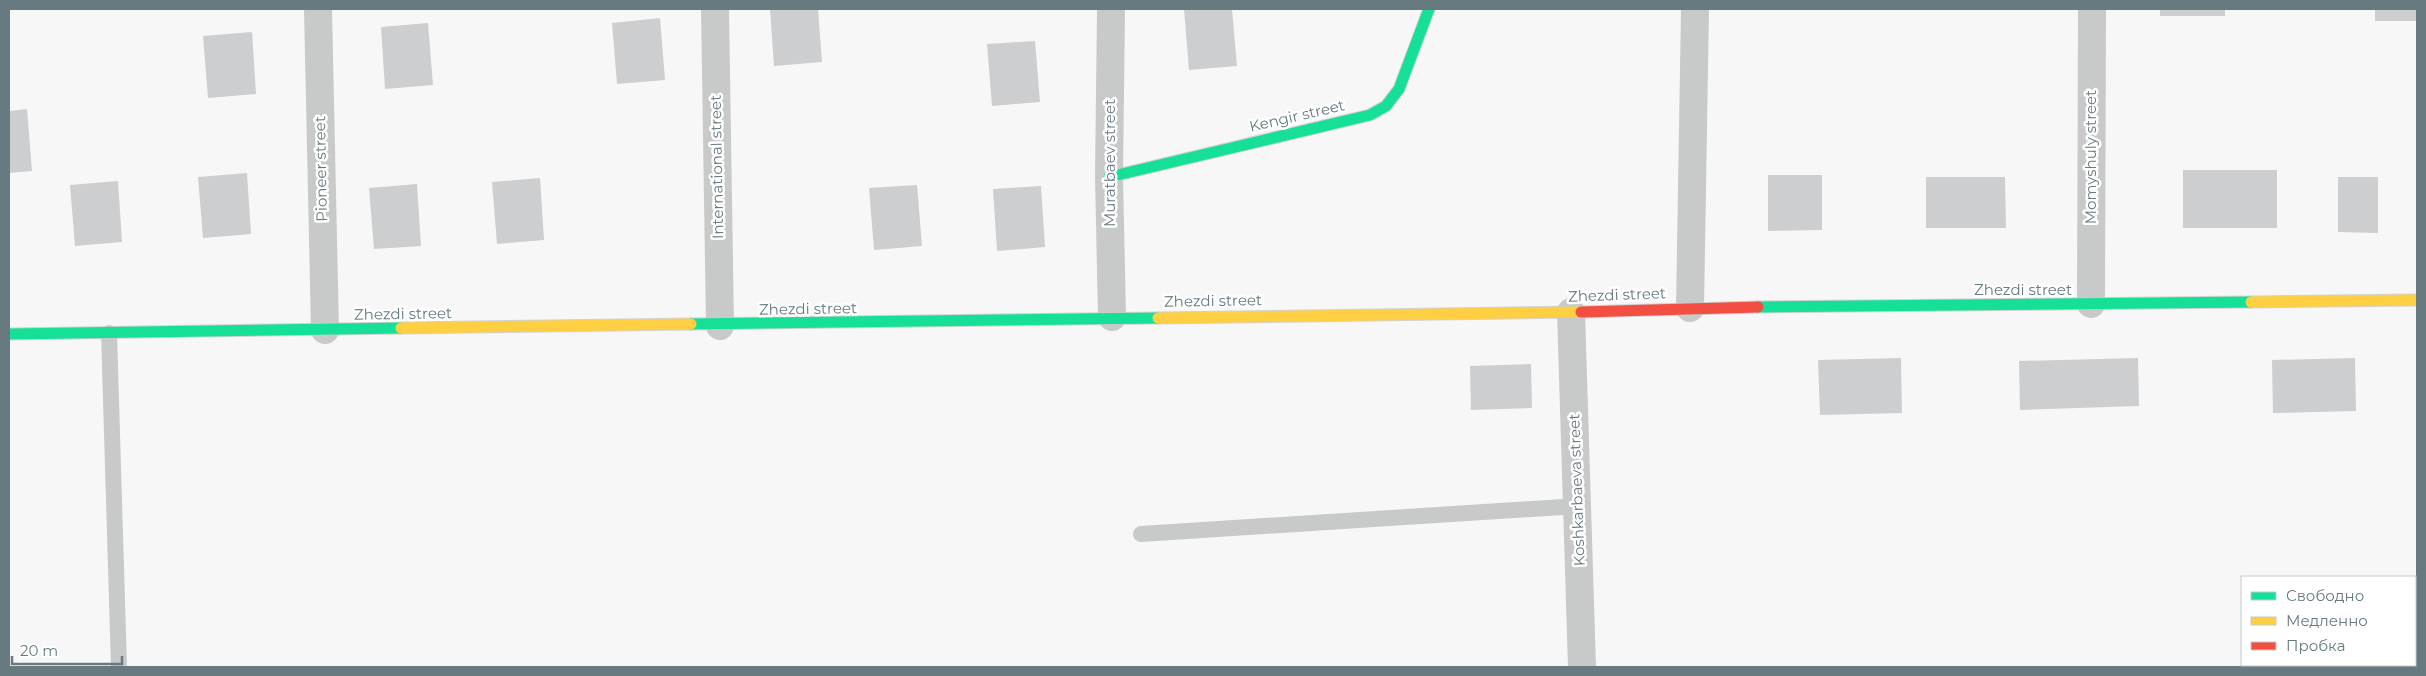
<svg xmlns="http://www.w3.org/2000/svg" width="2426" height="676" font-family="Montserrat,sans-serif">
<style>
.building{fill:#cdcecf}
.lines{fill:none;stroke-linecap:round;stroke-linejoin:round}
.fast-casing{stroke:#d2d3d4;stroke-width:13}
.slow-casing{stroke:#d2d3d4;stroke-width:13}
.jam-casing{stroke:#d2d3d4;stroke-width:13}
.lane{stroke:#c8caca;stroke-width:16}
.street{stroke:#c8caca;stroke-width:28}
.fast{stroke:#16e098;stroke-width:11}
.slow{stroke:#ffcf43;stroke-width:11}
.jam{stroke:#f24e42;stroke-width:11}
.labels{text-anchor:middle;stroke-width:5;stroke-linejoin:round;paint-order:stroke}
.street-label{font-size:15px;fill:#667a7f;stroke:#fff}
</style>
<rect width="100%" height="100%" fill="#f7f7f7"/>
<g class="building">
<path d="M770,9H818L822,62L774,66Z"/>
<path d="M1184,9H1232L1237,66L1189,70Z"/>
<rect x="2160" y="9" width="65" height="7"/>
<rect x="2375" y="9" width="42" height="12"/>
<path d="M660,18L665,80L617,84L612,23Z"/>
<path d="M428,23L433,85L385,89L381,27Z"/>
<path d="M252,32L256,94L208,98L203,36Z"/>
<path d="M1035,41L1040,102L992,106L987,44Z"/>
<path d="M27,109L32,171L9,173V111Z"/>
<rect x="2183" y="170" width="94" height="58"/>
<path d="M247,173L251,234L203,238L198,177Z"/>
<path d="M1768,175H1822V230L1768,231Z"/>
<path d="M1926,177H2005L2006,228H1926Z"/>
<path d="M2338,177H2378V233L2338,232Z"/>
<path d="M540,178L544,240L497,244L492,182Z"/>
<path d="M118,181L122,242L75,246L70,185Z"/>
<path d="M417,184L421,246L374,249L369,188Z"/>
<path d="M917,185L922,246L874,250L869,188Z"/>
<path d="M1041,186L1045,247L997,251L993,189Z"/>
<path d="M1901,358L1902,413L1820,415L1818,360Z"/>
<path d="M2138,358L2139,406L2020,410L2019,361Z"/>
<path d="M2355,358L2356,411L2273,413L2272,360Z"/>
<path d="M1531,364L1532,408L1471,410L1470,366Z"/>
</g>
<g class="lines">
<g class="fast-casing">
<g id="fast">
<path d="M1109,177L1370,115L1386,106L1399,89L1429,9"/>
<path d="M1758,307L2251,302"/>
<path d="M691,324L1158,318"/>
<path d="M9,334L401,328"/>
</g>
</g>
<g class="slow-casing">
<g id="slow">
<path d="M2251,302L2417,300"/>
<path d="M1158,318L1581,312"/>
<path d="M401,328L691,324"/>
</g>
</g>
<g class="jam-casing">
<path id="jam" d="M1581,312L1758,307"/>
</g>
<g class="lane">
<path d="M109,333L119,667"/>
<path d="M1141,534L1578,506"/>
</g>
<g class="street">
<path d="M318,9L325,330"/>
<path d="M715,9L720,326"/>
<path d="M1111,9L1109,177L1112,317"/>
<path d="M2091,304L2092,9"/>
<path d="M1690,308L1695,9"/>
<path d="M1571,312L1582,667"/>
</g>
<use href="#fast" class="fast"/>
<use href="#slow" class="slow"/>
<use href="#jam" class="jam"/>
</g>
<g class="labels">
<g class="street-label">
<text transform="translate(1297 116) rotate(-13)" y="5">Kengir street</text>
<text transform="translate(2091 157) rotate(-90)" y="5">Momyshuly street</text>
<text transform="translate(1110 163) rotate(-90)" y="5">Muratbaev street</text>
<text transform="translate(717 167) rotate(-91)" y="5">International street</text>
<text transform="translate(321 169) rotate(-91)" y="5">Pioneer street</text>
<text x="2023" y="295">Zhezdi street</text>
<text transform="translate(1617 295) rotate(-2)" y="5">Zhezdi street</text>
<text transform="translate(1213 301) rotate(-1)" y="5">Zhezdi street</text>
<text transform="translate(808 309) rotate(-1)" y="5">Zhezdi street</text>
<text transform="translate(403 314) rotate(-1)" y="5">Zhezdi street</text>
<text transform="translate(1577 490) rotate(-92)" y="5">Koshkarbaeva street</text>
</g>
</g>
<rect width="2426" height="676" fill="none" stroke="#667a7f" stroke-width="20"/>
<rect x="2241" y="576" width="175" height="90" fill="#ffffff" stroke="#c2cacc"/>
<rect x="2251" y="592" width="25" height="8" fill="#16e098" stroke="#c2cacc"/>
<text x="2286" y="601" font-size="15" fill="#667a7f">Свободно</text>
<rect x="2251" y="617" width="25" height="8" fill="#ffcf43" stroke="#c2cacc"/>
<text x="2286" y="626" font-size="15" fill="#667a7f">Медленно</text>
<rect x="2251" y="642" width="25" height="8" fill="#f24e42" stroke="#c2cacc"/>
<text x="2286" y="651" font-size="15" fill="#667a7f">Пробка</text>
<path d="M12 656v8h110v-8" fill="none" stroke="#667a7f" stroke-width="2.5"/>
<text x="20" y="656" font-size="15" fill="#667a7f" stroke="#ffffff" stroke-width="4" paint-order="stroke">20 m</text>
</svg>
